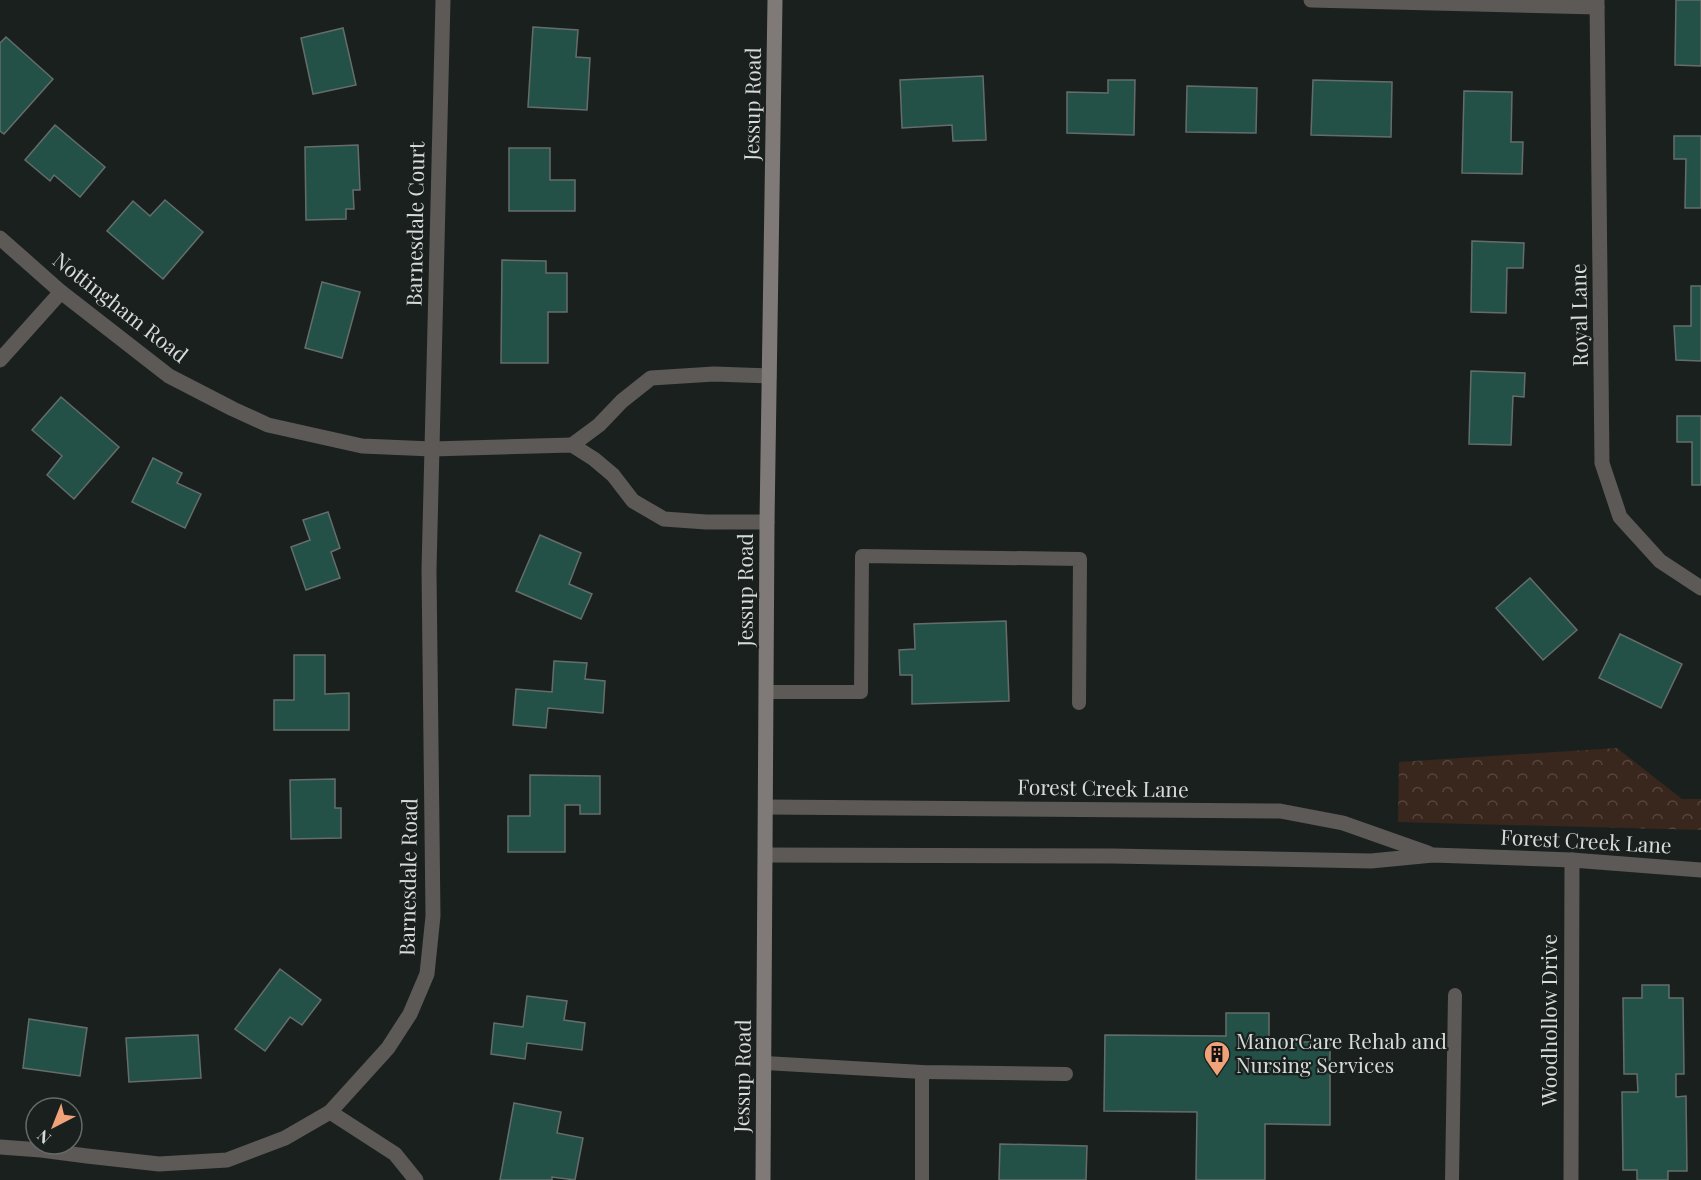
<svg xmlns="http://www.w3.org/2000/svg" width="1701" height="1180" font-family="'Playfair Display',serif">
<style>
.forest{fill:url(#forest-crowns)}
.building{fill:#235148;stroke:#656d6b;stroke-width:1.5}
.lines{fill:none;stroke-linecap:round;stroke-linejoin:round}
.lane{stroke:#5c5957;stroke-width:14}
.street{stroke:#5c5957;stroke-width:15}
.secondary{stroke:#7f7a78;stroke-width:15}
.labels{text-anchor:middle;stroke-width:4.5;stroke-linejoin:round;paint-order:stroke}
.street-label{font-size:21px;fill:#d7dbda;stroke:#1a201e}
.poi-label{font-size:21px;fill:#d7dbda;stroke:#1a201e;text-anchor:start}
</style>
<defs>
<pattern id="forest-crowns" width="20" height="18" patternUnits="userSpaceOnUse" patternTransform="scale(1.5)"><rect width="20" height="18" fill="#39261d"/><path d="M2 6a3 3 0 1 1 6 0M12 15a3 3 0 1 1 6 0" fill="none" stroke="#55453d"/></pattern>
</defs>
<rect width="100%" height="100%" fill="#1a201e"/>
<path class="forest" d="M1617,748L1682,799H1701V830L1398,822L1399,762Z"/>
<g class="building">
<path d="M1676,0H1701V66L1675,65Z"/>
<path d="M533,27L578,30L576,57L590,58L587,110L528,107Z"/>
<path d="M343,28L356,85L313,94L301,38Z"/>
<path d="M6,37L53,79L4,134L0,131V43Z"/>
<path d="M983,76L986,140L953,141L952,125L902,128L900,80Z"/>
<path d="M1108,80H1135L1134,135L1067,133V92L1108,93Z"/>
<path d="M1313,80L1392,82L1391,137L1311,135Z"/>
<path d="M1187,86L1257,88L1256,133L1186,132Z"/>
<path d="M1464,91L1512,92L1511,142H1523L1522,174L1462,173Z"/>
<path d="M55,125L105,167L80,197L54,175L50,181L25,160Z"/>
<path d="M1674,136H1701V208H1685L1686,159H1674Z"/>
<path d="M358,145L360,190H353L354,209H346V219L306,220L305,147Z"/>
<path d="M509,148H550V180H575V211H509Z"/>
<path d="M165,200L203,232L163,279L107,231L133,201L150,216Z"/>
<path d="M1472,241L1524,243L1523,268H1507L1506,313L1471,312Z"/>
<path d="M502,260L546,261V273H567V312H548V363H501Z"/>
<path d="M322,282L360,292L342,358L305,348Z"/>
<path d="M1691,286H1701V361L1676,360L1674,326H1691Z"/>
<path d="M1471,371L1525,373L1524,397L1513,396L1511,445L1469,444Z"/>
<path d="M61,397L119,447L74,499L47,475L62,456L32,430Z"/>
<path d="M1677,416H1701V485H1692V442H1677Z"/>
<path d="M153,458L182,473L177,483L201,494L185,528L132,502Z"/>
<path d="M328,512L340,548L331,552L340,578L306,590L291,547L310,540L303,520Z"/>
<path d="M540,535L581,553L569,584L592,594L581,619L516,591Z"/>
<path d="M1530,578L1577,630L1543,660L1496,608Z"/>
<path d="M1006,621L1009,701L912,704V675H900L899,650L915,649L914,624Z"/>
<path d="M1620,634L1682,664L1661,708L1599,678Z"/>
<path d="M294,655H325V694L349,693V730H274V700H294Z"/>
<path d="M554,661L587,663L585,679L605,681L603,713L548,708L546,728L513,725L516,689L552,692Z"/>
<path d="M530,775L600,776V814H580V805H565V852H508V816H530Z"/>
<path d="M335,779V808H341V838L291,839L290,780Z"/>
<path d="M280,969L321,1000L302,1025L290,1017L265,1051L235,1029Z"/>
<path d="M1642,985H1669V998H1683L1684,1074H1676V1097L1686,1096L1687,1171H1668V1180H1637V1170H1623L1622,1092H1638L1637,1074H1624L1623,998H1642Z"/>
<path d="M527,996L567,1001L564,1020L585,1023L582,1050L527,1043L525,1059L491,1054L494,1023L523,1027Z"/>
<path d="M1226,1013H1269V1042H1330V1125L1265,1124V1180H1196L1197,1112L1104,1111L1105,1035L1226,1036Z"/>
<path d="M29,1019L87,1028L80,1076L23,1068Z"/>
<path d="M198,1035L201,1078L129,1082L126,1038Z"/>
<path d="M514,1103L561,1112L557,1133L583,1138L575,1180L552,1177V1180H500Z"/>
<path d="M1000,1144L1087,1146L1086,1180H999Z"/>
</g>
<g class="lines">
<g class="lane">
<path d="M767,692H861L862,556L1080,559L1079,703"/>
<path d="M765,1063L922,1072L1066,1074"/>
<path d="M922,1072V1180"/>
<path d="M1452,1180L1455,995"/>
</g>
<g class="street">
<path d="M1311,0L1597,7"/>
<path d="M1597,0L1602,463L1620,517L1660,561L1701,588"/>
<path d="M0,238L61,292L169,376L233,409L268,425L362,446L432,449L572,445L594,459L613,475L633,501L664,519L706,522H767"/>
<path d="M0,360L61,292"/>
<path d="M572,445L599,425L622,401L651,378L714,374L769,376"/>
<path d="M766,807L1280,811L1343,823L1428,853"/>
<path d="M766,855L1112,856L1371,861L1433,855L1572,860L1701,870"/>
<path d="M330,1112L395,1154L416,1180"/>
<path d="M0,1147L41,1150L87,1156L159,1164L227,1160L285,1138L330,1112L388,1048L410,1014L427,974L433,916L429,570L443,0"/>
<path d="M1571,1180L1572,860"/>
</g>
<path class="secondary" d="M763,1180L767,522L775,0"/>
</g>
<defs>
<g id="building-pin" transform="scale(1.35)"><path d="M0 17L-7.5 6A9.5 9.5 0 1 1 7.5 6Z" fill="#f0a279" stroke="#1a201e"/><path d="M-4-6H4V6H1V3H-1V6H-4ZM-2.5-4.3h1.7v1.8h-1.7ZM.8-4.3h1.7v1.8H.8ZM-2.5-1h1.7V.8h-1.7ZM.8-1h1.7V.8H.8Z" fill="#111"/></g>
</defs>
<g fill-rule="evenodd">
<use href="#building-pin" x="1217" y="1054"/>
</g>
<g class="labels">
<g class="street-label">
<text transform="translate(753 104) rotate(-89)" y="7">Jessup Road</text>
<text transform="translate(416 224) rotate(-89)" y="7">Barnesdale Court</text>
<text transform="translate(120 308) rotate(38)" y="7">Nottingham Road</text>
<text transform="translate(1580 315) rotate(-91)" y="7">Royal Lane</text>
<text transform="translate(746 590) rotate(-90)" y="7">Jessup Road</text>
<text transform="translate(1103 789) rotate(1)" y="7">Forest Creek Lane</text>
<text transform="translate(1586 842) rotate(3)" y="7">Forest Creek Lane</text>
<text transform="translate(409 877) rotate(-89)" y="7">Barnesdale Road</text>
<text transform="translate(1550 1020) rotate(-90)" y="7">Woodhollow Drive</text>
<text transform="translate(743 1076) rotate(-89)" y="7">Jessup Road</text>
</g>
<g class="poi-label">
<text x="1236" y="1049">ManorCare Rehab and<tspan x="1236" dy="24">Nursing Services</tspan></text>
</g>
</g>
<g transform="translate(54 1126) rotate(222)"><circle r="28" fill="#1a201e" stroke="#666b69" stroke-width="1.5"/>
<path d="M0-4.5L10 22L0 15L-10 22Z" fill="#f0a279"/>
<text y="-9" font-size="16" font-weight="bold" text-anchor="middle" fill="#d7dbda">N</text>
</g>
</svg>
